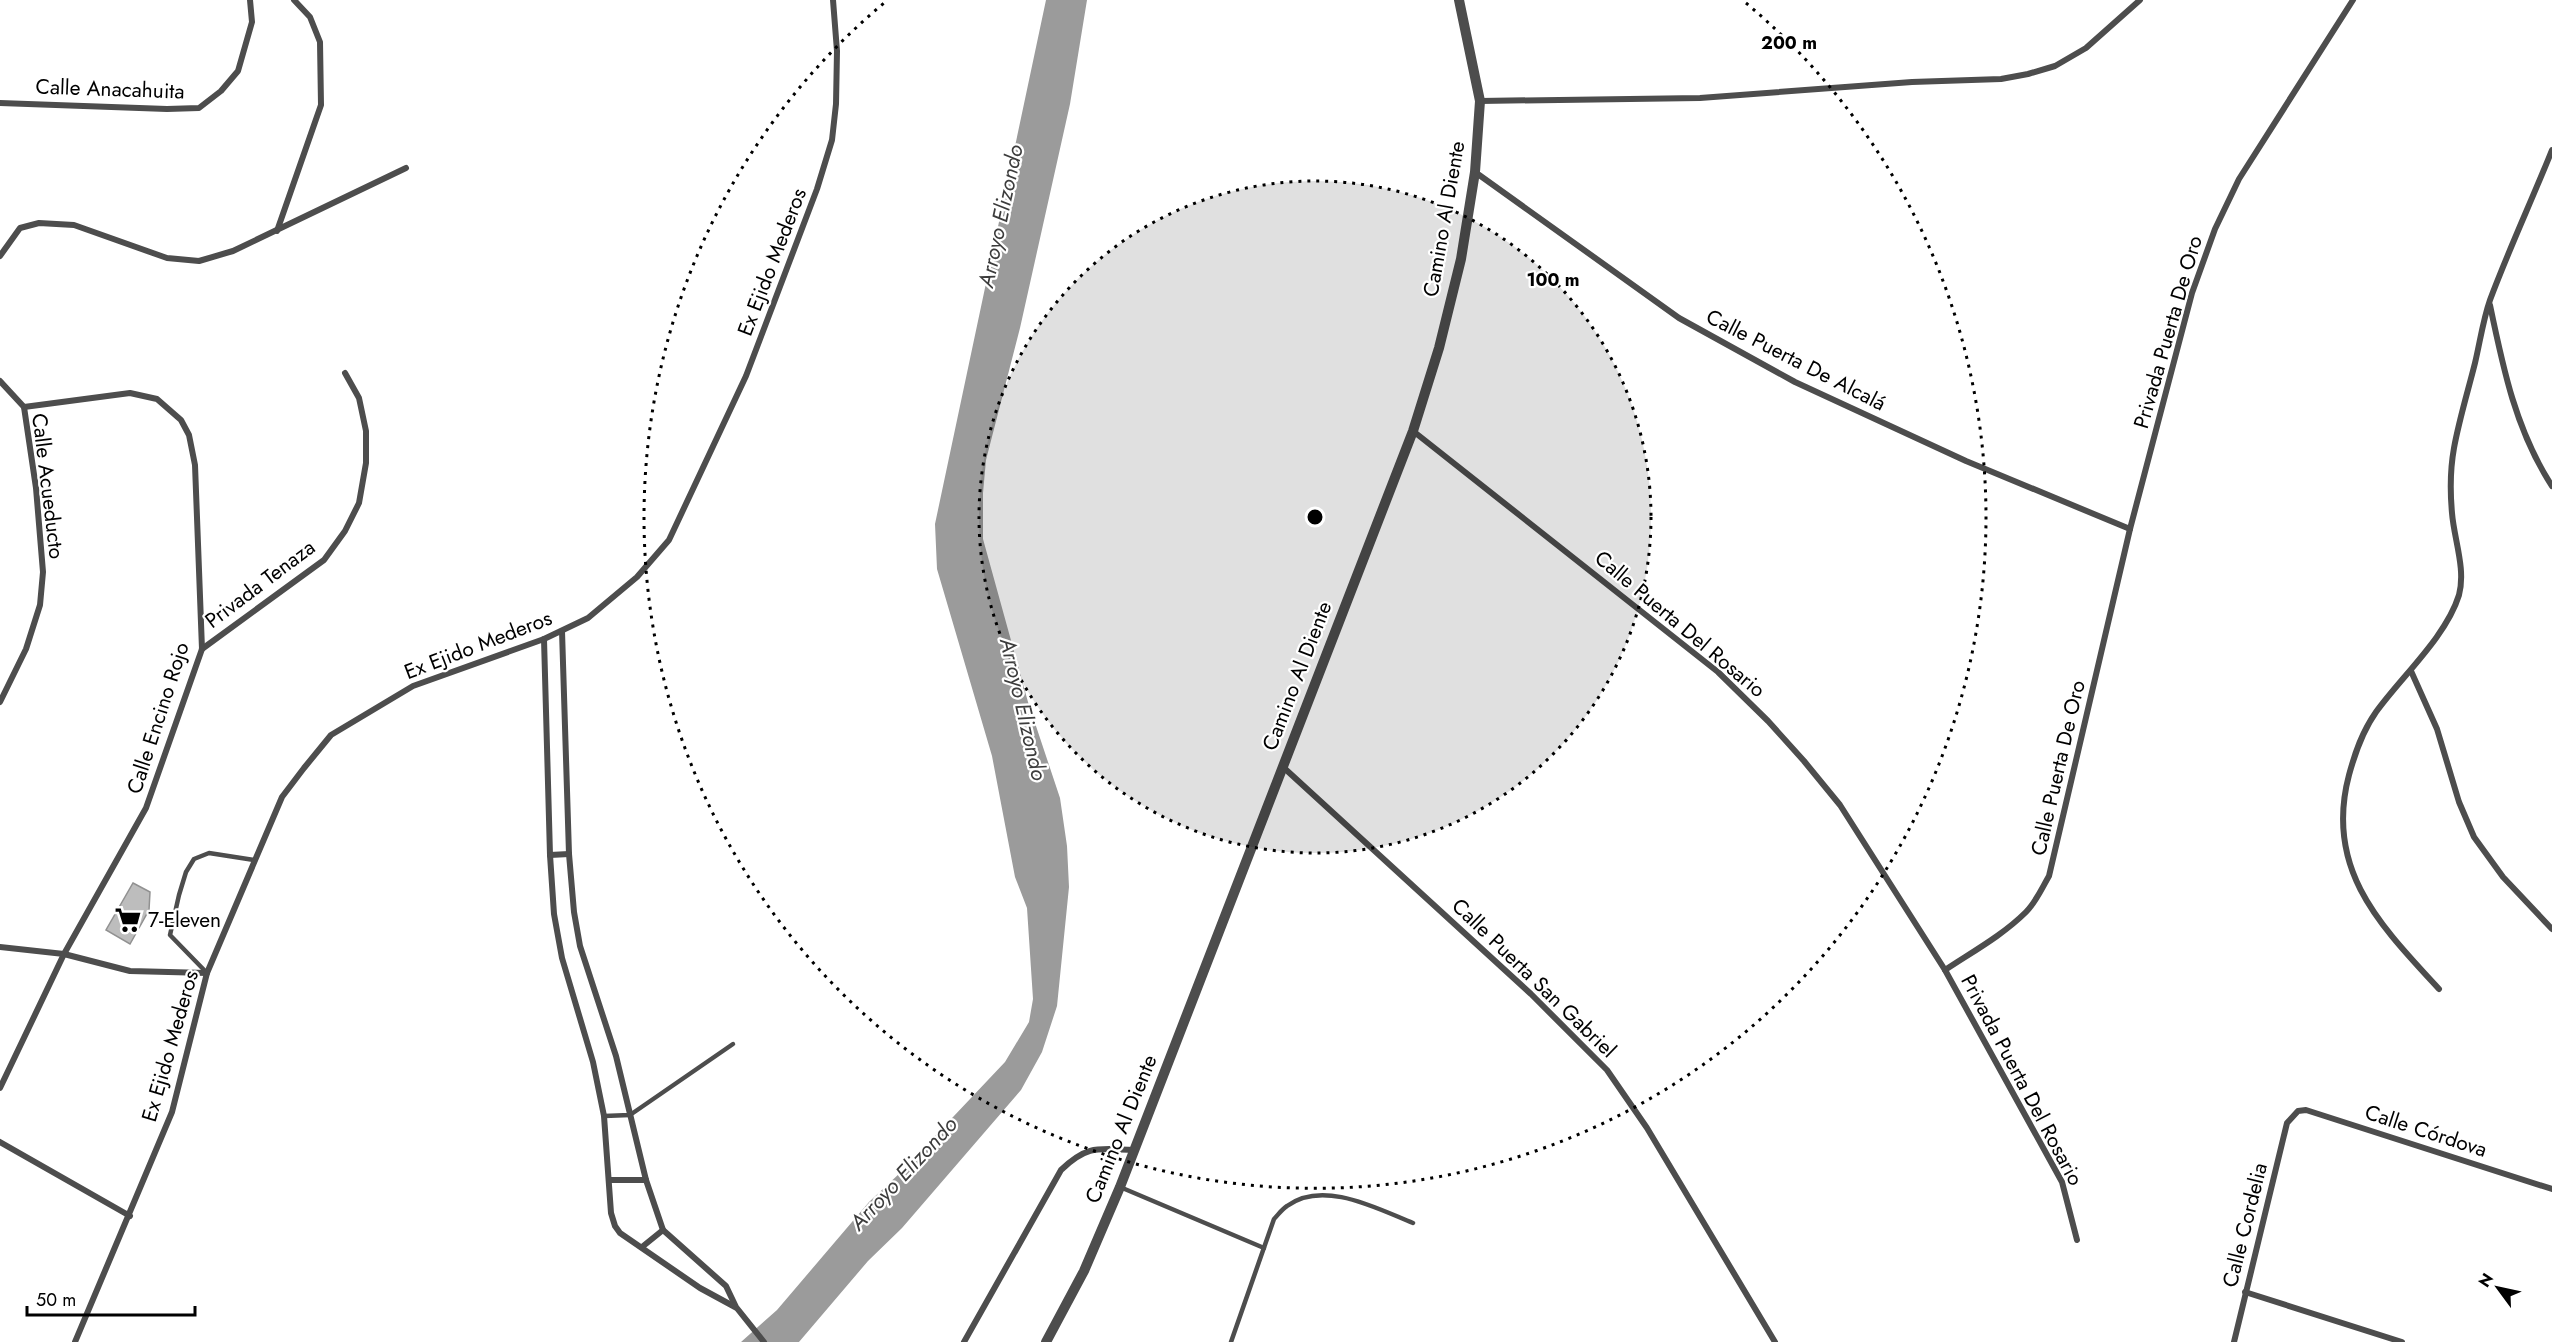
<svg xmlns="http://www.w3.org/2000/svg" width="2552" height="1342" font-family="Jost,sans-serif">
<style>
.water{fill:#9b9b9b}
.building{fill:#bdbdbd;stroke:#919191;stroke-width:1.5}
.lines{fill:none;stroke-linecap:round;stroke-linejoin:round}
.service{stroke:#4d4d4d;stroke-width:4.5}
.minor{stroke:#4d4d4d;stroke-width:6}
.tertiary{stroke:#4d4d4d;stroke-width:10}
.ring{fill:none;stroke:#000;stroke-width:3;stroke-dasharray:3 6}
.labels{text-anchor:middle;stroke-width:4.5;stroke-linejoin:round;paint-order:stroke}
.street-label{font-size:21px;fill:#000;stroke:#fff}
.poi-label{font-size:21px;fill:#000;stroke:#fff;text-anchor:start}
.water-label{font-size:22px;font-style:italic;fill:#3c3c3c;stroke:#fff}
.centre{fill:#000;stroke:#fff;stroke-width:3}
.ring-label{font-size:18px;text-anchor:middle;font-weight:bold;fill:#000;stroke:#fff;stroke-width:4.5;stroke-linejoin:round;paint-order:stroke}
</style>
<rect width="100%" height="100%" fill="#fff"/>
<path class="water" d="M1046,0H1087L1070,104L1020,328L986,460L983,493V539L1028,702L1060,798L1067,846L1069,887L1057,1006L1042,1052L1021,1090L902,1228L868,1261L799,1342H741L777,1310L869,1202L901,1172L1005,1062L1029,1022L1033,999L1027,908L1015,877L992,756L937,569L935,524Z"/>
<path class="building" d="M133,883L150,892L149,910L130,944L106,930Z"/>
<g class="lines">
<g class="service">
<path d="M207,973L170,935L179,895L186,872L194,859L209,853L254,860"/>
<path d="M604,1116L630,1115L733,1044"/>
<path d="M1120,1187L1264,1248"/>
<path d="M1231,1342L1274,1219C1278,1215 1282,1209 1287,1206C1323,1179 1378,1209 1413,1223"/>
</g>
<g class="minor">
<path d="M1480,101L1700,98L1912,82L2001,79L2028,74L2055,66L2086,48L2140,0"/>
<path d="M0,103L167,109L199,108L221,91L238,71L252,22L250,0"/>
<path d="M1475,172L1679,318L1795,382L1966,461L2130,529"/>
<path d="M277,231L321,105L320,42L310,17L294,0"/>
<path d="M0,256L20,228L39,223L74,225L167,258L199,261L233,251L406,168"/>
<path d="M2490,305C2503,368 2516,431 2552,486"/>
<path d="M0,381L24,407L36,488L43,572L40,605L26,649L0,702"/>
<path d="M1413,431L1718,672L1768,721L1804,761L1840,805L1945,970L2062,1182L2077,1240"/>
<path d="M562,631L569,854L574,912L580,946L616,1056L646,1180L663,1230L726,1286L736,1307L764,1342"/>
<path d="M544,639L550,855L554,914L562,958L593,1062L604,1116L611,1213L615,1226L620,1233L700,1288L735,1307"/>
<path d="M202,649L324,560L345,531L359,503L366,463V431L359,398L345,373"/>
<path d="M2411,671L2437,729L2459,802L2474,837L2503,877L2552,929"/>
<path d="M1283,767L1531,994L1607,1070L1647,1128L1775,1342"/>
<path d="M550,855L569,854"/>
<path d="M0,947L64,954L130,971L207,973"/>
<path d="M1945,970C1972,952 2003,935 2026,912C2036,902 2042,888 2049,876L2130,529L2192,293L2215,229L2239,179L2353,0"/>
<path d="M2439,989C2380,925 2324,869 2349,775C2355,753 2362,732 2376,712C2401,677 2446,637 2459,595C2466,569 2454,539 2452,513C2450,491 2450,470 2454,448C2459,420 2468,391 2475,363C2480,342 2483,320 2490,300C2509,249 2532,200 2552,150"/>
<path d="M0,1088L64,954L146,808L202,649L195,465L189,435L181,420L157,399L130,393L24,407"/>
<path d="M0,1142L130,1216"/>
<path d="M609,1180H646"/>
<path d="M642,1247L663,1230"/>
<path d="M2245,1292L2402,1342"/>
<path d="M75,1342L172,1112L207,973L282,797L304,768L331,735L413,686L544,639L588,618L637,577L669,540L746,376L817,189L832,140L836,104L837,51L833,0"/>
<path d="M964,1342L1061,1170C1088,1144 1099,1149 1134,1150"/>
<path d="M2234,1342L2287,1123L2298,1111L2306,1110L2552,1189"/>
</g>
<path class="tertiary" d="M1046,1342L1084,1271L1120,1187L1413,431L1439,348L1461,259L1475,172L1480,101L1459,0"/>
</g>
<circle cx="1315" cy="517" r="336" fill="#000" fill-opacity=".12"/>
<g class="ring">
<circle cx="1315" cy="517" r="336"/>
<path d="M1746 3A671 671 0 1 1 884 3"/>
</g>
<defs>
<g id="supermarket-bare" transform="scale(2.07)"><path d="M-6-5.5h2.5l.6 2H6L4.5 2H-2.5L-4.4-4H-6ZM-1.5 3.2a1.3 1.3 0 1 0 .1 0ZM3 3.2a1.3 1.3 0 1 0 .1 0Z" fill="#000" stroke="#fff" stroke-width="2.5" paint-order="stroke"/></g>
</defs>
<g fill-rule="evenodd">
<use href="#supermarket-bare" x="128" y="920"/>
</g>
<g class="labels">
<g class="street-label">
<text transform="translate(110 89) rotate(2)" y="7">Calle Anacahuita</text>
<text transform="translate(1444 219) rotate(-80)" y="7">Camino Al Diente</text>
<text transform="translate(772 262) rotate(-69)" y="7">Ex Ejido Mederos</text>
<text transform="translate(2168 332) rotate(-74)" y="7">Privada Puerta De Oro</text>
<text transform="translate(1796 360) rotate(27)" y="7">Calle Puerta De Alcalá</text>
<text transform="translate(48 486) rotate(83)" y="7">Calle Acueducto</text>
<text transform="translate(260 584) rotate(-37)" y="7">Privada Tenaza</text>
<text transform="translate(1680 624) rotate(40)" y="7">Calle Puerta Del Rosario</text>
<text transform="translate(478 645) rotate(-21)" y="7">Ex Ejido Mederos</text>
<text transform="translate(1297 676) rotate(-69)" y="7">Camino Al Diente</text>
<text transform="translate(158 718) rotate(-72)" y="7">Calle Encino Rojo</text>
<text transform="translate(2058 768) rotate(-77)" y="7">Calle Puerta De Oro</text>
<text transform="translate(1534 978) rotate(44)" y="7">Calle Puerta San Gabriel</text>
<text transform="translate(170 1046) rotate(-74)" y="7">Ex Ejido Mederos</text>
<text transform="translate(2022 1080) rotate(62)" y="7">Privada Puerta Del Rosario</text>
<text transform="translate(1121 1129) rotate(-68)" y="7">Camino Al Diente</text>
<text transform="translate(2426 1131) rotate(18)" y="7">Calle Córdova</text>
<text transform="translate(2245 1225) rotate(-76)" y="7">Calle Cordelia</text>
</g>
<g class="poi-label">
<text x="148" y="927">7-Eleven</text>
</g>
<g class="water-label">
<text transform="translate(1000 216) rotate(-78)" y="8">Arroyo Elizondo</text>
<text transform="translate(1024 709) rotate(77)" y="8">Arroyo Elizondo</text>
<text transform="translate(903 1173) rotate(-47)" y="8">Arroyo Elizondo</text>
</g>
</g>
<circle cx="1315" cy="517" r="9" class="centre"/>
<g class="ring-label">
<text x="1789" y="49">200 m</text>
<text x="1553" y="286">100 m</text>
</g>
<g transform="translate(2498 1288) rotate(303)" stroke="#ffffff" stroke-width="4.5" paint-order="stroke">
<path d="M0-4.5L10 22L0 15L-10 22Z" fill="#000000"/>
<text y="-9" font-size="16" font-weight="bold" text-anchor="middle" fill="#000000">N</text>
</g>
<path d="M27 1306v9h168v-9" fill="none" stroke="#000000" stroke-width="3"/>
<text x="36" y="1306" font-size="18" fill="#000000" stroke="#ffffff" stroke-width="4.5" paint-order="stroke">50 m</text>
</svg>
